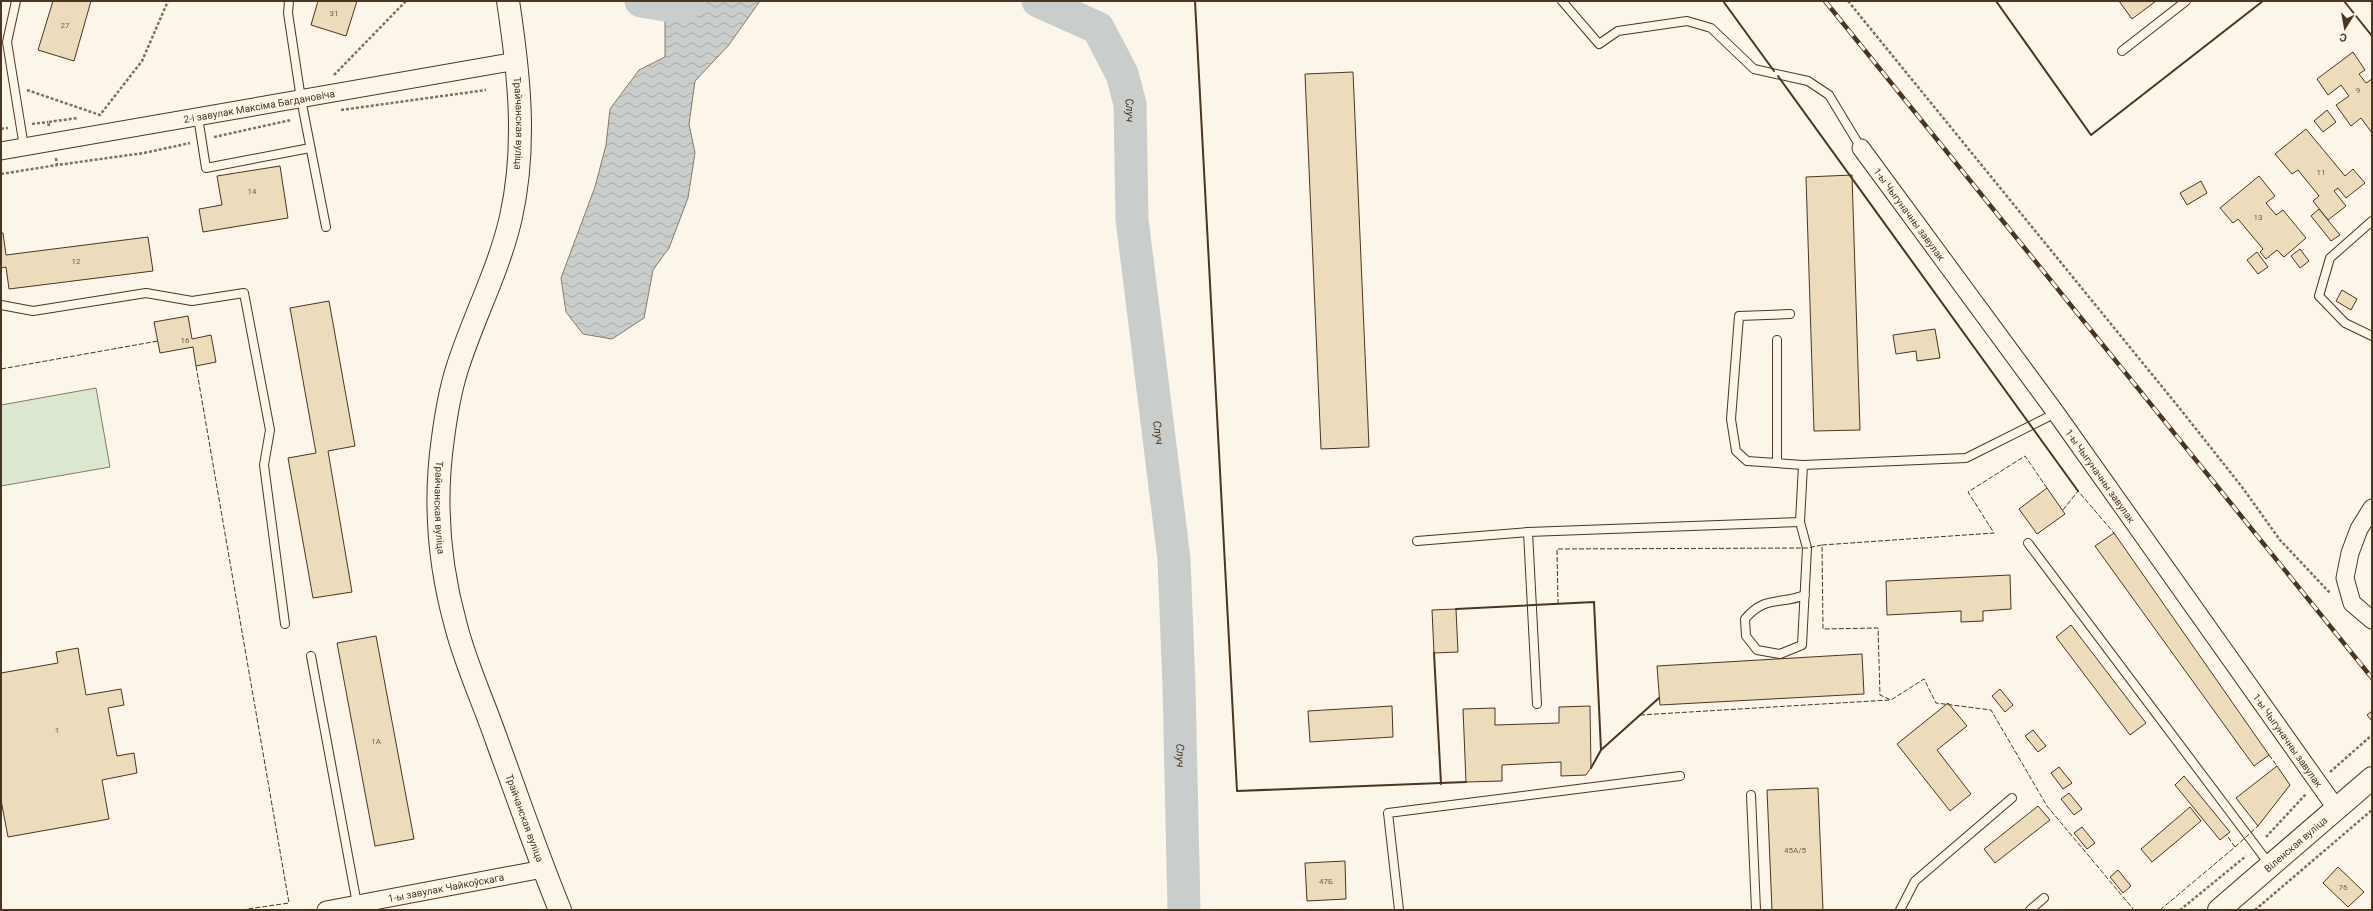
<svg xmlns="http://www.w3.org/2000/svg" width="2373" height="911" font-family="Roboto,sans-serif">
<style>
.grass{fill:#dce7d0;stroke:#887966}
.water{fill:url(#water-waves);stroke:#887966}
.lines{fill:none;stroke-linecap:round;stroke-linejoin:round}
.river{stroke:#c9cecd;stroke-width:33}
.building{fill:#ecdcbc;stroke:#4a3520}
.lane-casing{stroke:#4a3520;stroke-width:10}
.street-casing{stroke:#4a3520;stroke-width:19}
.secondary-casing{stroke:#4a3520;stroke-width:24}
.path{stroke:#7f6f5c;stroke-width:2.5;stroke-dasharray:3 2;stroke-linecap:butt}
.lane{stroke:#fbf6e9;stroke-width:8}
.street{stroke:#fbf6e9;stroke-width:17}
.secondary{stroke:#fbf6e9;stroke-width:22}
.rail-casing{stroke:#4a3520;stroke-width:4.5}
.rail{stroke:#fbf6e9;stroke-width:3;stroke-dasharray:9;stroke-linecap:butt}
.fence{stroke:#4a3520;stroke-width:1;stroke-dasharray:5 2;stroke-linecap:butt}
.wall{stroke:#4a3520;stroke-width:2}
.labels{text-anchor:middle;stroke-width:3;stroke-linejoin:round;paint-order:stroke}
.number-label{font-size:8px;fill:#725f47}
.street-label{font-size:10px;fill:#4a3520;stroke:#fbf6e9}
.water-label{font-size:11px;font-style:italic;fill:#4a3520;stroke:#fbf6e9}
</style>
<defs>
<pattern id="water-waves" width="16" height="10" patternUnits="userSpaceOnUse"><rect width="16" height="10" fill="#c9cecd"/><path d="M0 5q4-4 8 0t8 0" fill="none" stroke="#a5a8a6"/></pattern>
</defs>
<rect width="100%" height="100%" fill="#fbf6e9"/>
<path class="grass" d="M96,388L110,467L1,486V405Z"/>
<path class="water" d="M690,1H760L728,46L695,81L689,124L695,153L688,198L669,248L653,270L644,318L612,339L583,334L566,312L561,278L595,187L606,145L610,109L639,70L665,57V5Z"/>
<g class="lines">
<g class="river">
<path d="M641,1L665,5L690,1"/>
<path id="s1" d="M1038,1L1098,28L1122,74L1130,104L1132,219L1174,559L1179,686L1184,910"/>
</g>
</g>
<g class="building">
<path d="M53,1H91L74,61L38,50Z"/>
<path d="M318,1H357L346,36L311,25Z"/>
<path d="M2119,1H2156L2132,19Z"/>
<path d="M2353,52L2365,70L2359,74L2366,83L2372,79V133L2361,118L2351,126L2336,105L2349,96L2341,85L2328,95L2317,79Z"/>
<path d="M1353,72L1369,447L1321,449L1305,74Z"/>
<path d="M2327,110L2336,122L2323,132L2314,121Z"/>
<path d="M2306,129L2345,176L2353,169L2365,183L2346,198L2338,188L2334,191L2346,206L2328,220L2313,201L2319,196L2298,170L2292,174L2275,154Z"/>
<path d="M280,166L288,218L203,232L199,209L222,205L217,176Z"/>
<path d="M1852,175L1860,430L1814,431L1806,177Z"/>
<path d="M2259,176L2275,196L2266,203L2276,215L2283,210L2306,238L2284,257L2277,250L2266,259L2260,252L2263,249L2238,219L2233,223L2220,208Z"/>
<path d="M2201,181L2207,193L2187,205L2180,193Z"/>
<path d="M2319,209L2340,235L2331,241L2311,216Z"/>
<path d="M1,233H3L6,255L148,237L153,271L9,289L6,267L1,268Z"/>
<path d="M2300,249L2309,261L2300,268L2291,256Z"/>
<path d="M2257,252L2268,267L2258,274L2247,260Z"/>
<path d="M2342,290L2357,299L2351,310L2336,301Z"/>
<path d="M329,301L355,446L328,451L352,592L313,598L288,458L316,453L290,308Z"/>
<path d="M188,316L192,339L211,335L216,362L196,366L193,347L160,353L154,322Z"/>
<path d="M1935,329L1940,358L1917,361L1916,351L1896,354L1893,335Z"/>
<path d="M2047,488L2065,514L2037,534L2019,509Z"/>
<path d="M2114,533L2269,755L2254,766L2095,546Z"/>
<path d="M2010,575L2011,609L1983,611V621L1961,622V611L1887,615L1886,581Z"/>
<path d="M1456,609L1458,652L1434,653L1432,610Z"/>
<path d="M2071,625L2146,723L2130,735L2056,637Z"/>
<path d="M376,636L414,839L375,846L337,643Z"/>
<path d="M78,648L86,695L121,689L124,705L108,708L117,756L134,753L137,773L102,780L109,819L8,837L1,800V673L58,663L56,652Z"/>
<path d="M1862,654L1864,694L1660,705L1657,666Z"/>
<path d="M2000,689L2013,705L2005,712L1992,696Z"/>
<path d="M1948,703L1967,726L1937,750L1971,794L1950,811L1897,744Z"/>
<path d="M1392,706L1393,737L1310,742L1308,711Z"/>
<path d="M1590,706L1591,768L1586,775L1561,776V762L1502,765V781L1466,782L1463,709L1495,708V725L1559,723V707Z"/>
<path d="M2372,711V721L2367,715Z"/>
<path d="M2033,730L2046,746L2038,752L2025,736Z"/>
<path d="M2277,766L2290,785L2258,826L2236,798Z"/>
<path d="M2059,767L2072,783L2063,789L2051,773Z"/>
<path d="M2184,776L2230,832L2220,840L2175,785Z"/>
<path d="M1818,788L1823,910H1772L1767,790Z"/>
<path d="M2069,793L2082,809L2074,815L2061,799Z"/>
<path d="M2038,806L2050,820L1995,863L1984,849Z"/>
<path d="M2190,807L2201,821L2152,862L2141,849Z"/>
<path d="M2082,827L2095,843L2087,849L2074,833Z"/>
<path d="M1345,861L1346,899L1307,901L1305,863Z"/>
<path d="M2338,867L2364,892L2348,907L2323,883Z"/>
<path d="M2118,870L2131,886L2123,893L2110,877Z"/>
</g>
<g class="lines">
<g class="lane-casing">
<g id="lane">
<path d="M16,1L7,42L24,147"/>
<path d="M289,1L288,13L301,99L326,227"/>
<path d="M1562,1L1599,44L1618,31L1687,21L1711,28L1754,69L1808,81L1829,95L1861,148"/>
<path d="M2122,51L2186,1"/>
<path d="M198,117L206,168L310,148"/>
<path d="M2372,221L2330,258L2319,296L2345,323L2372,336"/>
<path d="M1,305L33,311L146,293L192,301L244,293L270,430L264,465L285,624"/>
<path d="M1790,314L1739,316L1731,419L1736,451L1747,461L1803,465"/>
<path d="M1777,340V463"/>
<path d="M1800,522L1807,548L1802,645L1780,654L1757,650L1746,636L1745,619C1765,595 1780,605 1805,595"/>
<path d="M1528,532L1537,704"/>
<path d="M1417,541L1528,532L1800,522L1803,465L1966,458L2056,413"/>
<path d="M2028,543L2270,865"/>
<path d="M311,656L357,904"/>
<path d="M1751,795L1756,910"/>
<path d="M1399,910L1388,813L1680,776"/>
<path d="M1900,910L1915,881L2012,798"/>
<path d="M2030,910L2044,898"/>
</g>
</g>
<g class="street-casing">
<g id="street">
<path id="s2" d="M1861,148L2056,413L2336,808"/>
<path id="s3" d="M1,151L517,61"/>
<path d="M2372,508L2359,529L2350,553L2345,578L2352,603L2372,620"/>
<path id="s4" d="M326,910L543,869"/>
</g>
</g>
<g class="secondary-casing">
<g id="secondary">
<path id="s5" d="M508,1C519,73 527,145 511,217C499,270 473,318 457,369C450,391 446,415 443,438C434,500 439,565 456,626C466,665 484,703 497,741C518,798 537,854 560,910"/>
<path id="s6" d="M2219,910L2372,778"/>
</g>
</g>
<g class="path">
<path d="M1848,1L2181,410L2242,487L2280,540L2330,593"/>
<path d="M334,75L406,1"/>
<path d="M27,90L100,115L142,61L168,1"/>
<path d="M341,110L486,90"/>
<path d="M32,124L48,122"/>
<path d="M49,126L48,122L78,118"/>
<path d="M1,129L8,128"/>
<path d="M214,137L291,120"/>
<path d="M56,158L57,165L144,153L190,143"/>
<path d="M1,174L57,165"/>
<path d="M2330,772L2372,735"/>
<path d="M2266,837L2306,794"/>
<path d="M2180,910L2246,856"/>
<path d="M2255,910L2372,810"/>
</g>
<use href="#lane" class="lane"/>
<use href="#street" class="street"/>
<use href="#secondary" class="secondary"/>
<g class="rail-casing">
<path id="rail" d="M1825,1L2372,678"/>
</g>
<use href="#rail" class="rail"/>
<g class="fence">
<path d="M196,366L289,903L241,910"/>
<path d="M1,369L158,341"/>
<path d="M2047,488L2025,456L1968,492L1994,533L1822,545L1823,629L1878,628L1880,695L1891,700L1924,679L1936,703L1991,710L2047,806L2134,910"/>
<path d="M2063,510L2078,491L2114,533"/>
<path d="M1558,604L1557,549L1807,548L1822,545"/>
<path d="M1640,715L1889,700"/>
<path d="M2269,755L2277,766"/>
<path d="M2235,847L2258,826"/>
<path d="M2160,910L2235,847L2226,834"/>
</g>
<g class="wall">
<path d="M1195,1L1237,791L1466,782"/>
<path d="M1723,1L1774,71"/>
<path d="M1996,1L2091,135L2263,1"/>
<path d="M2344,1L2372,36"/>
<path d="M1778,76L2078,491"/>
<path d="M1456,609L1594,602L1601,750"/>
<path d="M1434,653L1441,784"/>
<path d="M1591,768L1601,750L1659,698"/>
</g>
</g>
<g class="labels">
<g class="number-label">
<text x="334" y="16">31</text>
<text x="65" y="28">27</text>
<text x="2358" y="93">9</text>
<text x="2321" y="175">11</text>
<text x="252" y="194">14</text>
<text x="2258" y="220">13</text>
<text x="76" y="264">12</text>
<text x="185" y="343">16</text>
<text x="57" y="733">1</text>
<text x="376" y="744">1А</text>
<text x="1795" y="853">45А/5</text>
<text x="1326" y="884">47Б</text>
<text x="2343" y="890">76</text>
</g>
<g class="street-label">
<text dy="4" stroke="none"><textPath href="#s3" startOffset="262">2-і завулак Максіма Багдановіча</textPath></text>
<text dy="4" stroke="none"><textPath href="#s5" startOffset="123">Трайчанская вуліца</textPath></text>
<text dy="4" stroke="none"><textPath href="#s2" startOffset="82">1-ы Чыгуначны завулак</textPath></text>
<text dy="4" stroke="none"><textPath href="#s2" startOffset="406">1-ы Чыгуначны завулак</textPath></text>
<text dy="4" stroke="none"><textPath href="#s5" startOffset="519">Трайчанская вуліца</textPath></text>
<text dy="4" stroke="none"><textPath href="#s2" startOffset="730">1-ы Чыгуначны завулак</textPath></text>
<text dy="4" stroke="none"><textPath href="#s5" startOffset="843">Трайчанская вуліца</textPath></text>
<text dy="4" stroke="none"><textPath href="#s6" startOffset="101">Віленская вуліца</textPath></text>
<text dy="4" stroke="none"><textPath href="#s4" startOffset="122">1-ы завулак Чайкоўскага</textPath></text>
</g>
<g class="water-label">
<text dy="4" stroke="none"><textPath href="#s1" startOffset="155">Случ</textPath></text>
<text dy="4" stroke="none"><textPath href="#s1" startOffset="479">Случ</textPath></text>
<text dy="4" stroke="none"><textPath href="#s1" startOffset="803">Случ</textPath></text>
</g>
</g>
<rect width="2373" height="911" fill="none" stroke="#4a3520" stroke-width="4"/>
<g transform="translate(2345 28) rotate(191)" stroke="#fbf6e9" stroke-width="3" paint-order="stroke">
<path d="M0-3L7 15L0 10L-7 15Z" fill="#4a3520"/>
<text y="-6" font-size="11" font-weight="bold" text-anchor="middle" fill="#4a3520">С</text>
</g>
</svg>
